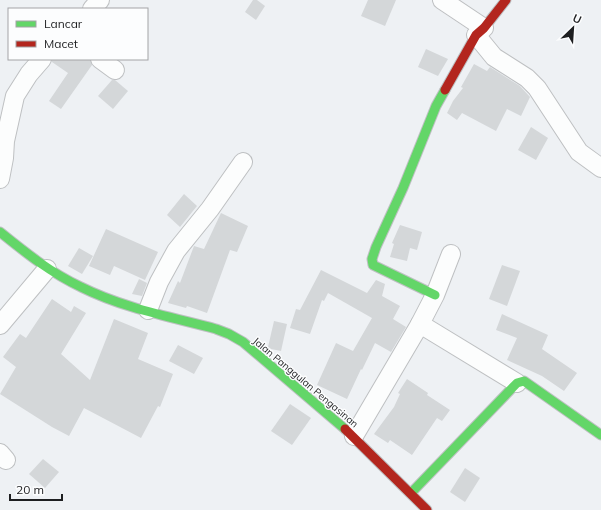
<svg xmlns="http://www.w3.org/2000/svg" width="601" height="510" font-family="Mulish,sans-serif">
<style>
.building{fill:#d4d7d9}
.lines{fill:none;stroke-linecap:round;stroke-linejoin:round}
.street-casing{stroke:#bec0c2;stroke-width:20}
.fast-casing{stroke:#bec0c2;stroke-width:11}
.jam-casing{stroke:#bec0c2;stroke-width:11}
.street{stroke:#fcfdfd;stroke-width:18}
.fast{stroke:#63d668;stroke-width:9}
.jam{stroke:#b3261e;stroke-width:9}
.labels{text-anchor:middle;stroke-width:3;stroke-linejoin:round;paint-order:stroke}
.street-label{font-size:10px;fill:#1e1f21;stroke:#fcfdfe}
</style>
<rect width="100%" height="100%" fill="#eef1f4"/>
<g class="building">
<path d="M253,0H257L265,6L256,20L245,12Z"/>
<path d="M368,0H396L385,26L361,16Z"/>
<path d="M426,49L448,59L438,76L418,67Z"/>
<path d="M52,59H90L92,65L61,109L49,101L68,73L52,62Z"/>
<path d="M474,64L487,71L490,67L520,86L530,97L521,116L507,109L496,131L462,113L457,120L447,113L453,101L463,88L461,87Z"/>
<path d="M112,80H115L128,91L113,109L98,96Z"/>
<path d="M531,127L548,138L536,160L518,150Z"/>
<path d="M184,194L197,206L180,227L167,215Z"/>
<path d="M221,213L248,226L237,252L230,250L207,313L187,306L186,308L168,303L178,281L180,283L194,246L204,249Z"/>
<path d="M400,225L422,232L417,250L410,248L407,261L390,257L394,244L392,243Z"/>
<path d="M106,229L158,252L145,280L114,266L110,275L89,266Z"/>
<path d="M79,248L93,256L82,274L68,266Z"/>
<path d="M502,265L520,271L507,306L489,299Z"/>
<path d="M321,270L367,293L376,280L385,284L382,296L400,306L393,319L406,327L391,352L375,343L362,370L361,369L347,399L317,385L336,343L353,351L372,318L328,293L324,301L322,300L310,334L290,328L296,309L300,310Z"/>
<path d="M139,279L147,283L142,296L132,294Z"/>
<path d="M52,299L71,312L74,306L86,313L61,354L90,380L114,319L148,333L138,359L173,374L160,407L158,406L141,438L84,408L69,436L52,427L0,394L16,367L3,357L20,334L26,338Z"/>
<path d="M502,314L548,335L542,349L577,373L564,391L542,376L507,360L517,338L496,330Z"/>
<path d="M274,321L287,324L281,351L271,349L268,347Z"/>
<path d="M178,345L203,358L194,374L169,361Z"/>
<path d="M407,379L428,393L427,395L450,410L442,421L437,418L412,455L390,440L388,443L374,434L394,407L400,394L398,393Z"/>
<path d="M290,404L311,418L292,445L271,431Z"/>
<path d="M43,459L59,472L45,488L29,474Z"/>
<path d="M465,468L480,478L465,502L450,492Z"/>
</g>
<g class="lines">
<g class="street-casing">
<g id="street">
<path d="M442,0L484,28"/>
<path d="M92,9L100,0"/>
<path d="M476,35L494,57L527,78L537,88L579,152L601,168"/>
<path d="M100,59L115,70"/>
<path d="M0,179L4,158L5,141L15,96L29,74L42,59"/>
<path d="M148,310L159,282L176,251L210,209L243,162"/>
<path d="M420,324L517,383"/>
<path d="M0,325L47,269"/>
<path d="M354,436L420,324L435,295L451,254"/>
<path d="M0,453L6,460"/>
</g>
</g>
<g class="fast-casing">
<g id="fast">
<path d="M0,232C26,253 51,273 81,287C123,308 171,317 216,329L229,334L243,342L345,429"/>
<path d="M435,295L373,265L372,259L376,247L403,188L436,106L445,90"/>
<path d="M411,493L517,383L524,381L601,435"/>
</g>
</g>
<g class="jam-casing">
<g id="jam">
<path d="M445,90L476,35L484,28L506,0"/>
<path d="M345,429L427,510"/>
</g>
</g>
<use href="#street" class="street"/>
<use href="#fast" class="fast"/>
<use href="#jam" class="jam"/>
</g>
<g class="labels">
<g class="street-label">
<text transform="translate(306 382) rotate(40)" y="4">Jalan Panggulan Pengasinan</text>
</g>
</g>
<rect x="8" y="8" width="140" height="52" fill="#fcfdfe" stroke="#a3a4a6"/>
<rect x="16" y="21" width="20" height="6" fill="#63d668" stroke="#a3a4a6"/>
<text x="44" y="28" font-size="12" fill="#1e1f21">Lancar</text>
<rect x="16" y="41" width="20" height="6" fill="#b3261e" stroke="#a3a4a6"/>
<text x="44" y="48" font-size="12" fill="#1e1f21">Macet</text>
<g transform="translate(573 28) rotate(25)" stroke="#fcfdfe" stroke-width="3" paint-order="stroke">
<path d="M0-3L7 15L0 10L-7 15Z" fill="#1e1f21"/>
<text y="-6" font-size="11" font-weight="bold" text-anchor="middle" fill="#1e1f21">U</text>
</g>
<path d="M10 494v6h52v-6" fill="none" stroke="#1e1f21" stroke-width="2"/>
<text x="16" y="494" font-size="12" fill="#1e1f21" stroke="#fcfdfe" stroke-width="3" paint-order="stroke">20 m</text>
</svg>
